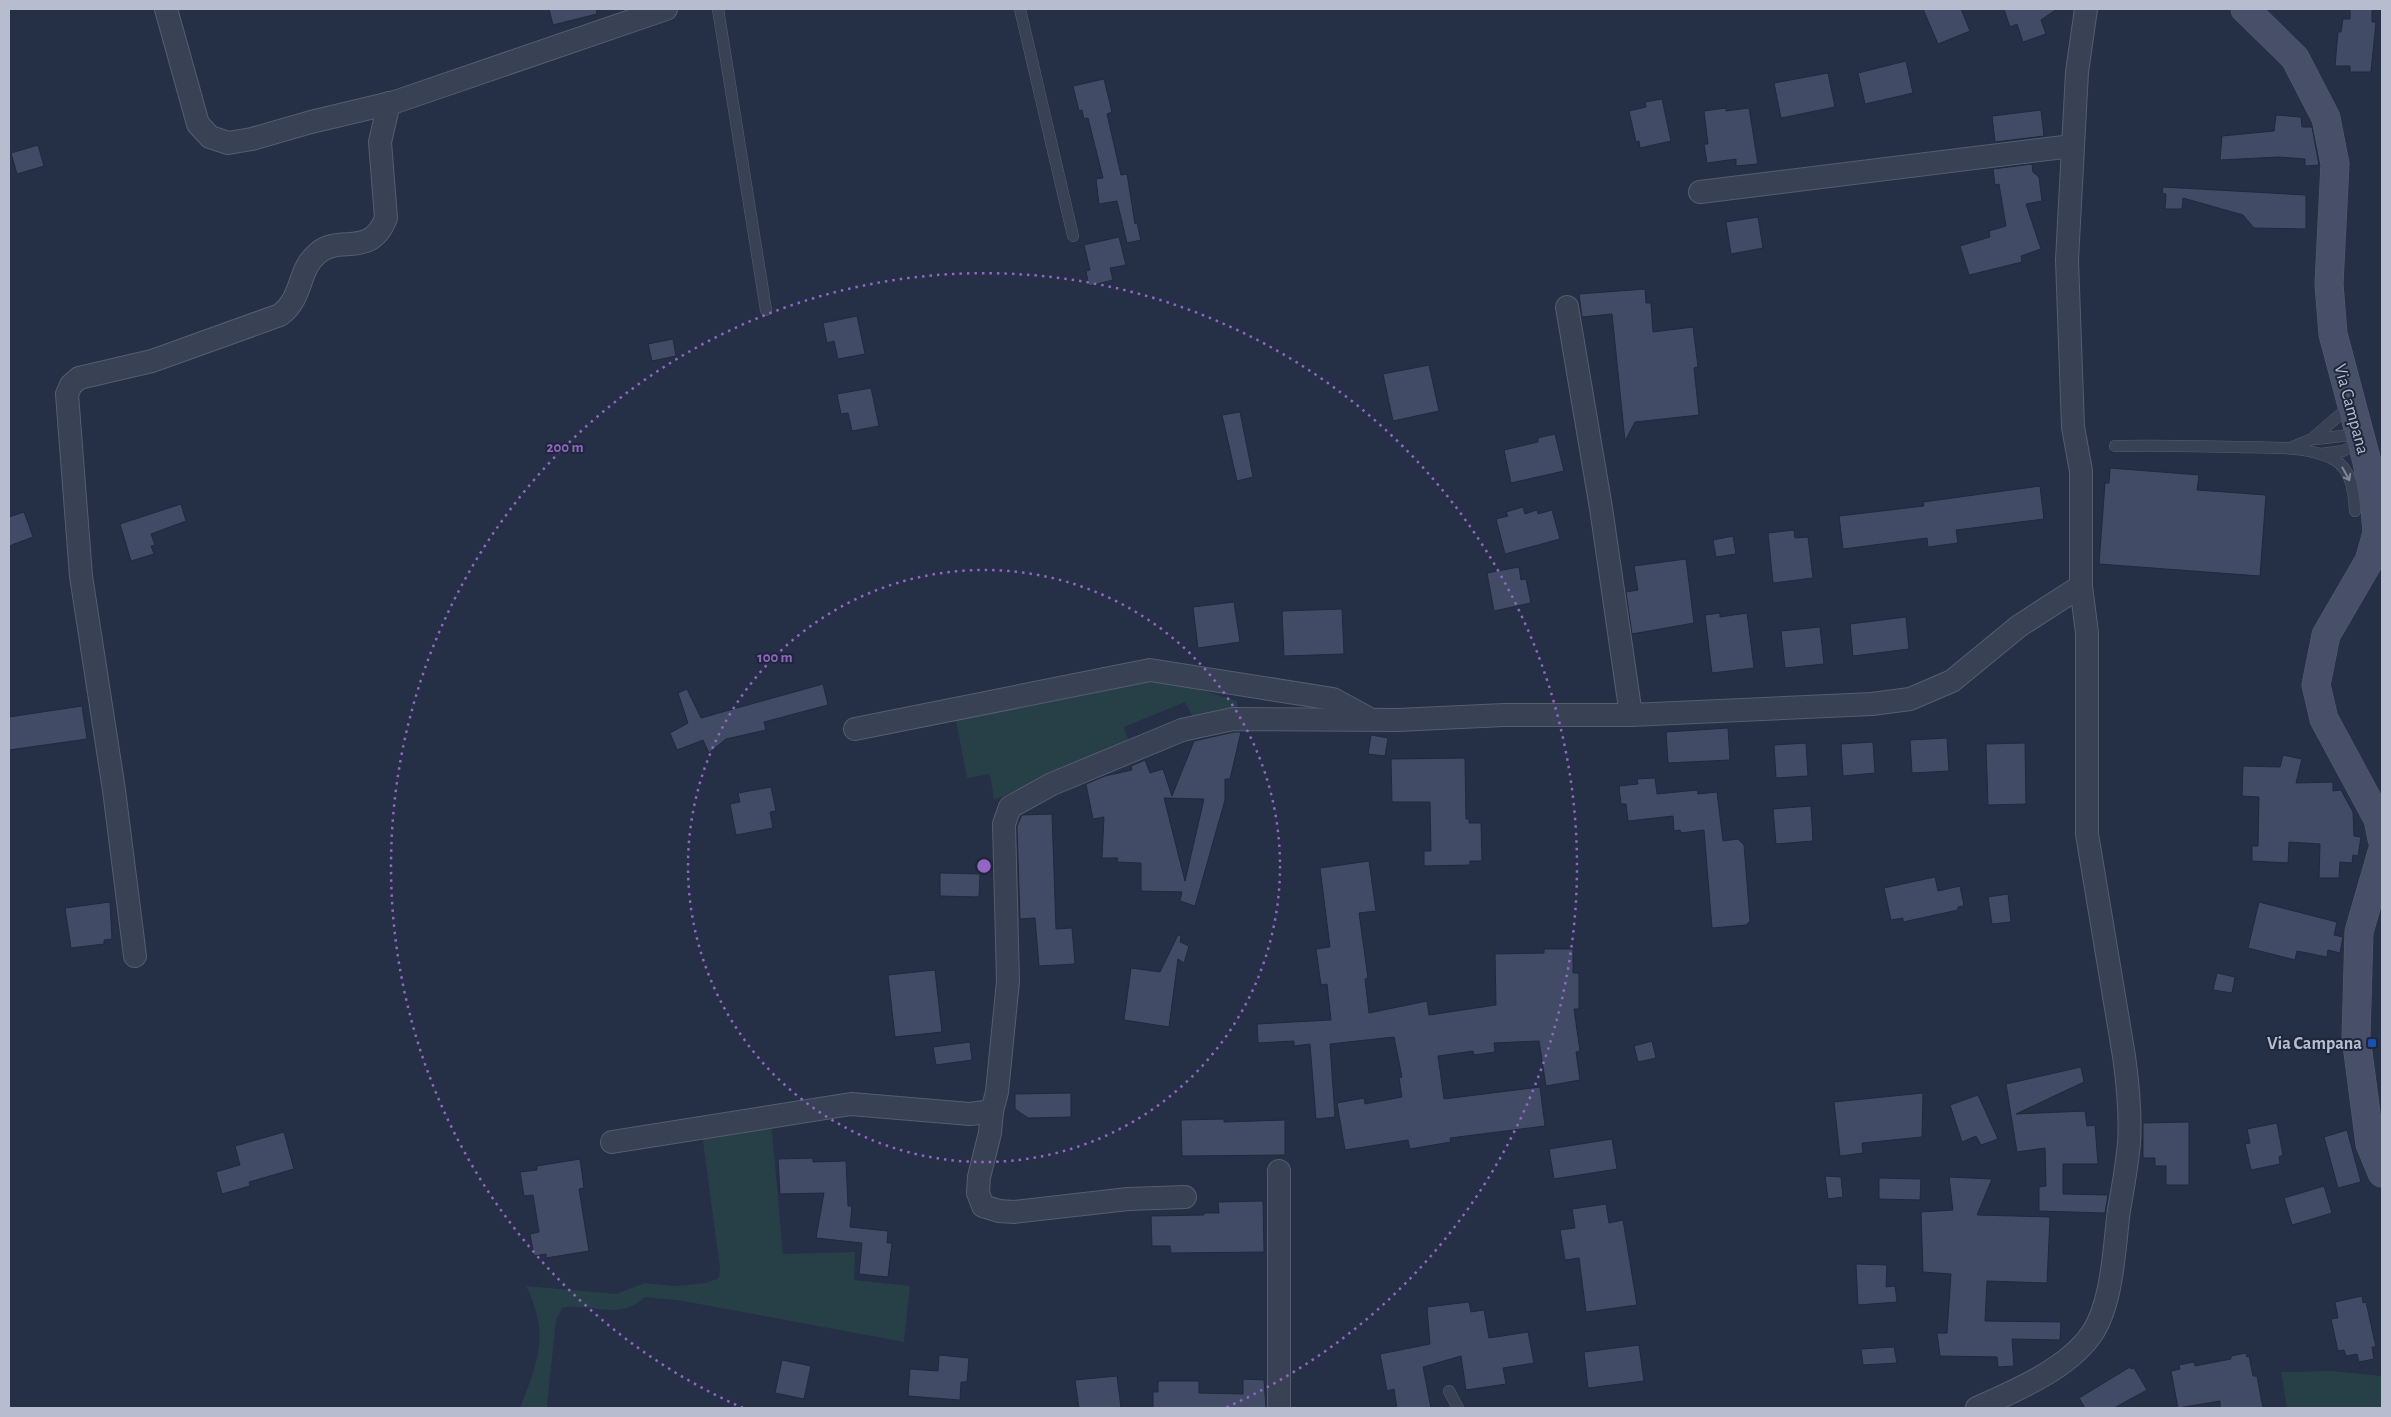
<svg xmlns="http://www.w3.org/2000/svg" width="2391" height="1417" font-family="'Alegreya Sans',sans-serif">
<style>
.green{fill:#273f47}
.building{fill:#414b66;stroke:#20293c;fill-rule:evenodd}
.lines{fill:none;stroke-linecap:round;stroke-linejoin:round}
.service-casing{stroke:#555d6f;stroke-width:12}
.minor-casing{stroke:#555d6f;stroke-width:24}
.secondary-casing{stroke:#555d6f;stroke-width:29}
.service{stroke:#394255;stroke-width:11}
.minor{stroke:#394255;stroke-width:22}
.secondary{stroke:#475068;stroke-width:28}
.oneway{stroke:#7e8698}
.ring{fill:none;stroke:#9366c5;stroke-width:2.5;stroke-dasharray:2.5 5}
.transit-dot{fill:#1a4fb4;stroke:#1e273a;stroke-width:2}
.labels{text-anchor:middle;stroke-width:4;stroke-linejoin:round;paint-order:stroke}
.street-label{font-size:18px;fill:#b7bdce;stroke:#1e273a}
.poi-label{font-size:18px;font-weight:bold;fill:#b7bdce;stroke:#1e273a;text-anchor:end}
.centre{fill:#9366c5;stroke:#1e273a;stroke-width:2.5}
.ring-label{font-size:15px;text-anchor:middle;font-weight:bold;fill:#9366c5;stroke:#1e273a;stroke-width:4;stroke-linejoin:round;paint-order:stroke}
</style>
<rect width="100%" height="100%" fill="#252f46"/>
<g class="green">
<path d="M1156,680L1175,682L1237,701L1238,710L1193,717L1185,702L1124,727L1128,740L994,800L990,774L967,778L955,715Z"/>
<path d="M771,1120L783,1254L855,1252L854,1280L910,1286L904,1342L683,1301L645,1297C619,1322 591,1302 562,1308L556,1321L547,1405L549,1408H520C538,1361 550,1335 526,1286L616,1294L645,1283L675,1286L706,1283L719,1278L720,1269L702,1134Z"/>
<path d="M2332,1371L2382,1376V1408H2287L2281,1372Z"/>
</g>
<g class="building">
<path d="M549,9H596L597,14L553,25Z"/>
<path d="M1923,9H1961L1970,31L1938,44Z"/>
<path d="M2004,9H2057L2041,20L2046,34L2023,42L2017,24L2010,27Z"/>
<path d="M2350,9H2372V22H2376L2371,72H2350V66H2335L2338,32H2341L2343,19H2350Z"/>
<path d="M1906,61L1913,93L1865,104L1858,73Z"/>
<path d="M1828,73L1835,107L1781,118L1774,83Z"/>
<path d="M1104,79L1112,112L1107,114L1121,175L1127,174L1135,224L1137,223L1141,240L1127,243L1117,201L1099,204L1096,179L1103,178L1088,118L1084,119L1082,110L1079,111L1073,86Z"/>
<path d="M1662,99L1671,141L1640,148L1639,141L1636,142L1629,111L1646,107L1645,102Z"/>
<path d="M1726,108V111L1749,108L1758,164L1736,166V159L1707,163L1704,144H1708L1704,111Z"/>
<path d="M2041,110L2044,136L1995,142L1992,116Z"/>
<path d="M2276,115L2301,117L2302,127H2312L2319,165L2305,166V159L2279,157L2220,160L2222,136L2274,131Z"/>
<path d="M38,145L44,166L17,174L11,153Z"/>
<path d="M2032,164L2033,172L2039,177L2042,201L2026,204L2041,249L2021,256L2022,262L1969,275L1960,246L1990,237L1989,231L2006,226L1999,184L1995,185L1993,169Z"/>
<path d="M2163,187L2306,195V229L2254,228L2243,215L2183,198L2182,209H2165L2166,194L2162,193Z"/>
<path d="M1758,217L1763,248L1731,254L1726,222Z"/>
<path d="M1119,237L1126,265L1110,268L1113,280L1089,286L1086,271L1090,270L1084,245Z"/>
<path d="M1645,289L1646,303H1651L1653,332L1693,327L1698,367L1694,368L1699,415L1635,422L1625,441L1612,314L1582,317L1579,294Z"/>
<path d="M857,316L865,354L838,359L834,341L827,343L823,323Z"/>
<path d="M673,339L676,356L652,361L648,344Z"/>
<path d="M1429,365L1439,411L1393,421L1383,374Z"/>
<path d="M871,388L879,426L852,431L848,413L841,414L837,394Z"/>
<path d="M1240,412L1253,477L1237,481L1222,415Z"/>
<path d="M1555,434L1564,471L1511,483L1504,450L1538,442V438Z"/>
<path d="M2110,468L2199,475L2197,490L2266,495L2260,576L2099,564L2105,483H2109Z"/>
<path d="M2040,486L2044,519L1956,530L1958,543L1928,547L1927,538L1843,549L1839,516L1924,506L1923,502Z"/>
<path d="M181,504L186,521L151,534L155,545L151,546L154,554L131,561L120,524Z"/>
<path d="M1523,507L1525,514L1537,510L1538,514L1552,510L1560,539L1505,554L1496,519L1508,516L1506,512Z"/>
<path d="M24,512L33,537L9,546V517Z"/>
<path d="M1794,530L1795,538L1808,537L1813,578L1773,583L1768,533Z"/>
<path d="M1733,536L1736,554L1716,557L1713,540Z"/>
<path d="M1686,559L1694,623L1632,634L1626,592L1638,590L1634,566Z"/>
<path d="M1519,567L1521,580L1526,579L1531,603L1494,611L1487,573Z"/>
<path d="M1234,602L1240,642L1198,648L1193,607Z"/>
<path d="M1342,609L1344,654L1284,656L1282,611Z"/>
<path d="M1720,613V617L1747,613L1754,668L1712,673L1705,615Z"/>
<path d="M1906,617L1909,649L1853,656L1850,624Z"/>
<path d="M1820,627L1824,664L1785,668L1781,631Z"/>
<path d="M823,684L828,705L764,722L766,730L726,739L709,753L703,740L677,750L670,733L688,723L678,693L687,689L701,718Z"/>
<path d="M82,706L87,739L9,750V717Z"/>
<path d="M1728,728L1730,760L1668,763L1666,732Z"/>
<path d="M1234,732H1241L1230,779H1225V800L1195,906L1180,901L1182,892L1141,891V863L1117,862L1118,858H1102L1104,817L1093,819L1086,784L1105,776L1132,770L1131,766L1145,760L1150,773L1163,769L1172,796L1194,741ZM1164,798L1204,799L1185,881Z"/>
<path d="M1371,735L1388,738L1385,756L1368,754Z"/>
<path d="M1947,738L1949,771L1912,773L1910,740Z"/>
<path d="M1873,742L1875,773L1843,776L1841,744Z"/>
<path d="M1806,743L1808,776L1776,778L1774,745Z"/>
<path d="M2025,743L2026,804L1988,805L1986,744Z"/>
<path d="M2283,755L2302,759L2296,783L2333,782V791L2341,790L2353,812L2354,836L2361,837L2358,856L2353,855L2352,863L2340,862L2339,878H2319L2320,844L2289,842L2288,863L2252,861V846H2258L2259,797L2242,796L2243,766L2280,767Z"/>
<path d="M1465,758L1466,819H1469V823H1481L1482,861H1470V865L1424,866V851H1431L1430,802H1392L1391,759Z"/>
<path d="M1655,778L1657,794L1697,790L1698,794L1717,792L1723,841L1738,839L1744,845L1750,921L1746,925L1712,928L1704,830L1681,833L1680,830L1674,831L1673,816L1628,821L1626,804H1621L1619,786L1638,784L1637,779Z"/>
<path d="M771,787L776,811L770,812L773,828L736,835L730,804L740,802L738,793Z"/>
<path d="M1811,806L1813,841L1776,844L1773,809Z"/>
<path d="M1052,814L1056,929L1072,928L1075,964L1039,966L1035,918L1020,919L1017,826L1022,815Z"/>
<path d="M1369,861L1376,911L1359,913L1368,978L1365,979L1369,1013L1427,1001L1429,1015L1496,1005L1495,954L1544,953V949H1573V973H1579V1009H1574L1580,1051L1576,1052L1580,1080L1546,1086L1539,1041L1494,1043L1495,1052L1474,1055L1473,1051L1438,1056L1444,1099L1540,1087L1545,1126L1450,1138L1451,1142L1410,1149L1408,1140L1345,1150L1337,1103L1364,1098L1365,1104L1402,1097L1399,1078L1402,1077L1394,1037L1330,1044L1335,1117L1316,1119L1310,1044L1294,1046V1041L1258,1043L1257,1024L1331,1020L1327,984L1321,985L1316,949L1330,947L1320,868Z"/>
<path d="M940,873L980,874L979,897L940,896Z"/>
<path d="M1935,877L1938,891L1960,886L1964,906L1958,907V910L1903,922V918L1891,920L1884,888Z"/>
<path d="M2008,894L2011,922L1992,924L1988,897Z"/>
<path d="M110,902L112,939L104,940V944L71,948L65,908Z"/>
<path d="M2259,902L2337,922L2334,935L2343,937L2340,953L2328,950L2327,957L2297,951L2295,960L2248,948Z"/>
<path d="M1178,935L1181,936L1180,942L1189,946L1184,963L1178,959L1169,1027L1124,1020L1131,968L1160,972Z"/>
<path d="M935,970L942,1032L895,1037L888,975Z"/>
<path d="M2217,973L2235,977L2232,993L2213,990Z"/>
<path d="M1652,1041L1656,1058L1638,1062L1634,1046Z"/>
<path d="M970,1042L972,1060L936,1065L933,1047Z"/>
<path d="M2081,1067L2084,1082L2016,1114L2085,1111L2087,1126L2095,1125L2098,1164H2063V1194L2108,1195L2105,1213L2039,1211V1187L2046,1186L2045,1148L2017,1152L2006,1084Z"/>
<path d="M1071,1093V1117L1028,1118L1015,1109V1094Z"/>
<path d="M1923,1093L1922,1137L1862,1143L1863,1153L1840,1156L1834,1102Z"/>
<path d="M1978,1095L1998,1139L1981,1145L1976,1136L1962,1142L1950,1105Z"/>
<path d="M1224,1119V1122L1285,1120V1155L1182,1156L1181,1120Z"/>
<path d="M2189,1122V1185H2166V1166H2155V1158H2143V1123Z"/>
<path d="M2277,1123L2283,1155L2279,1157L2280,1164L2251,1170L2245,1144L2250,1143L2247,1129Z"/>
<path d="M2347,1130L2361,1182L2338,1188L2324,1137Z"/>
<path d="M284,1132L294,1169L249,1182L250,1186L222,1194L216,1172L240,1165L235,1146Z"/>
<path d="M1612,1139L1617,1169L1554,1179L1549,1149Z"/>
<path d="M813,1158V1162L846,1161L848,1206H852L850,1227L888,1231L887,1243H892L888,1277L859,1274L862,1243L816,1238L824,1193L780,1194L778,1159Z"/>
<path d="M580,1159L584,1188L579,1189L589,1251L546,1258V1254L534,1256L530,1234L539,1232L533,1195L524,1196L520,1172L537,1170V1166Z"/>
<path d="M1825,1176L1841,1177L1843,1197L1828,1199Z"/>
<path d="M1949,1177L1992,1179L1977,1215L2050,1217L2047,1283L1987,1281L1985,1321L2061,1322L2060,1340L2012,1339L2014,1366L1998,1367L1997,1357L1940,1356L1937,1333H1947L1951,1274L1923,1272L1921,1212L1953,1210Z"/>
<path d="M1879,1178L1921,1179L1920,1200L1879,1199Z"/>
<path d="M2324,1186L2332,1213L2292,1225L2284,1198Z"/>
<path d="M1263,1201L1264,1252L1171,1253L1170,1246H1152L1151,1216L1204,1215V1213H1219L1218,1202Z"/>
<path d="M1606,1204L1609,1223L1623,1220L1637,1305L1586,1312L1579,1258L1565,1260L1560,1230L1575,1228L1572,1209Z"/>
<path d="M1856,1264L1887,1265L1886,1287L1895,1286L1897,1302L1858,1305Z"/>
<path d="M2362,1296L2363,1303L2366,1302L2376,1347H2372L2374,1359L2359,1362L2357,1354L2346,1356L2344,1350L2338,1351L2331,1319L2338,1318L2335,1302Z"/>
<path d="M1469,1302L1471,1312L1484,1310L1489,1338L1528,1332L1534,1363L1503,1368L1506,1384L1466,1390L1461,1356L1423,1367L1431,1408H1397L1394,1389L1387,1391L1380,1354L1430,1344L1427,1307Z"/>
<path d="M1639,1345L1644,1381L1588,1388L1584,1352Z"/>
<path d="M1894,1347L1897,1363L1863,1365L1861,1349Z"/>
<path d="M2246,1353L2247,1357L2249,1356L2253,1376H2257L2263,1408H2220V1401L2178,1408L2171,1371L2180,1369L2179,1365L2194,1362L2195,1366L2231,1359V1356Z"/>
<path d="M939,1355L969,1358L967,1382H961L960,1400L908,1396L910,1369L938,1371Z"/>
<path d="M782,1360L811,1366L804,1399L775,1393Z"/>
<path d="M2130,1367L2131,1369L2134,1368L2147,1390L2114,1408H2085L2079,1398Z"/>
<path d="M1117,1376L1121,1408H1079L1075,1380Z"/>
<path d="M1243,1379L1264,1380L1266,1408H1153V1392H1158V1381H1199V1393L1243,1394Z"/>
</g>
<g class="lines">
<g class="service-casing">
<g id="service">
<path d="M718,9L766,310"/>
<path d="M1020,9L1073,236"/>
<path d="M2316,439L2359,434"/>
<path d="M2115,446C2156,445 2197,446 2237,447C2268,448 2307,445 2335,460C2352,470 2354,494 2355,511"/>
<path d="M2290,448L2312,439L2350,406"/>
<path d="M2321,454L2343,451L2361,442"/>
<path d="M1449,1391L1458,1408"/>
</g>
</g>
<g class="minor-casing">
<g id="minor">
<path d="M166,9L198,124L210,137L228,143L252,139L311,122L395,102L666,9"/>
<path d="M1700,192L2072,146"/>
<path d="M1567,307L1601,508L1631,715"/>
<path d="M855,729L1150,670L1333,699L1368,718"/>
<path d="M135,956L114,790L81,576L67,394L71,385L79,378L152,361L280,315C304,297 297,270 318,253C340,234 370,259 386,218L380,142L389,103"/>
<path d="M612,1142L851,1104L970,1114L992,1111"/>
<path d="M1185,1197L1128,1199L1014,1212L999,1211L983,1206L978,1193L979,1177L990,1133L992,1111L997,1092L1008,981L1004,824L1010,807L1052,784L1182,730L1233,719L1397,720L1504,715H1631L1872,704L1910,699L1952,681L2019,626L2081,586"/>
<path d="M1279,1408V1171"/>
<path d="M1977,1408C2014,1391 2066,1370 2091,1335C2113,1304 2114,1247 2119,1210C2123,1188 2127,1165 2129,1143C2131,1114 2128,1085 2124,1056L2087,834V633L2081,586V471L2073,427L2067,260L2077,72L2086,9"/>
</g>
</g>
<g class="secondary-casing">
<g id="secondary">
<path d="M2245,9L2295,58L2326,118L2335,164L2329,284L2333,334L2367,462L2375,508L2377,533L2369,561L2326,635L2316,685L2324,719L2378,819L2382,839"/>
<path d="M2382,852L2359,932L2356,1037L2370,1144L2382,1173"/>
</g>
</g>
<use href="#service" class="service"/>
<use href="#minor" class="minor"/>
<use href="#secondary" class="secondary"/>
</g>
<defs><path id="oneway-shaft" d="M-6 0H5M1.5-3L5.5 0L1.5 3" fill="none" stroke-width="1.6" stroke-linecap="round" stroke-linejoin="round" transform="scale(1.25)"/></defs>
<use class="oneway" href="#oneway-shaft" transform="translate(2346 474) rotate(61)"/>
<g class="ring">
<circle cx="984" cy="866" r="296"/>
<path d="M743 1408A593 593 0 1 1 1225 1408"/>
</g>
<rect class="transit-dot" x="2367" y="1038" width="10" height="10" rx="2.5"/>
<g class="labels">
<g class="street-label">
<text transform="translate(2352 409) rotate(75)" y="6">Via Campana</text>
</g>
<g class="poi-label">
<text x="2362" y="1049">Via Campana</text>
</g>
</g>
<circle cx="984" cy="866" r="8" class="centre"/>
<g class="ring-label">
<text x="565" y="452">200 m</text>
<text x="775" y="662">100 m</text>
</g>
<rect width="2391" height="1417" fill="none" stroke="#b7bdce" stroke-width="20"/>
</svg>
